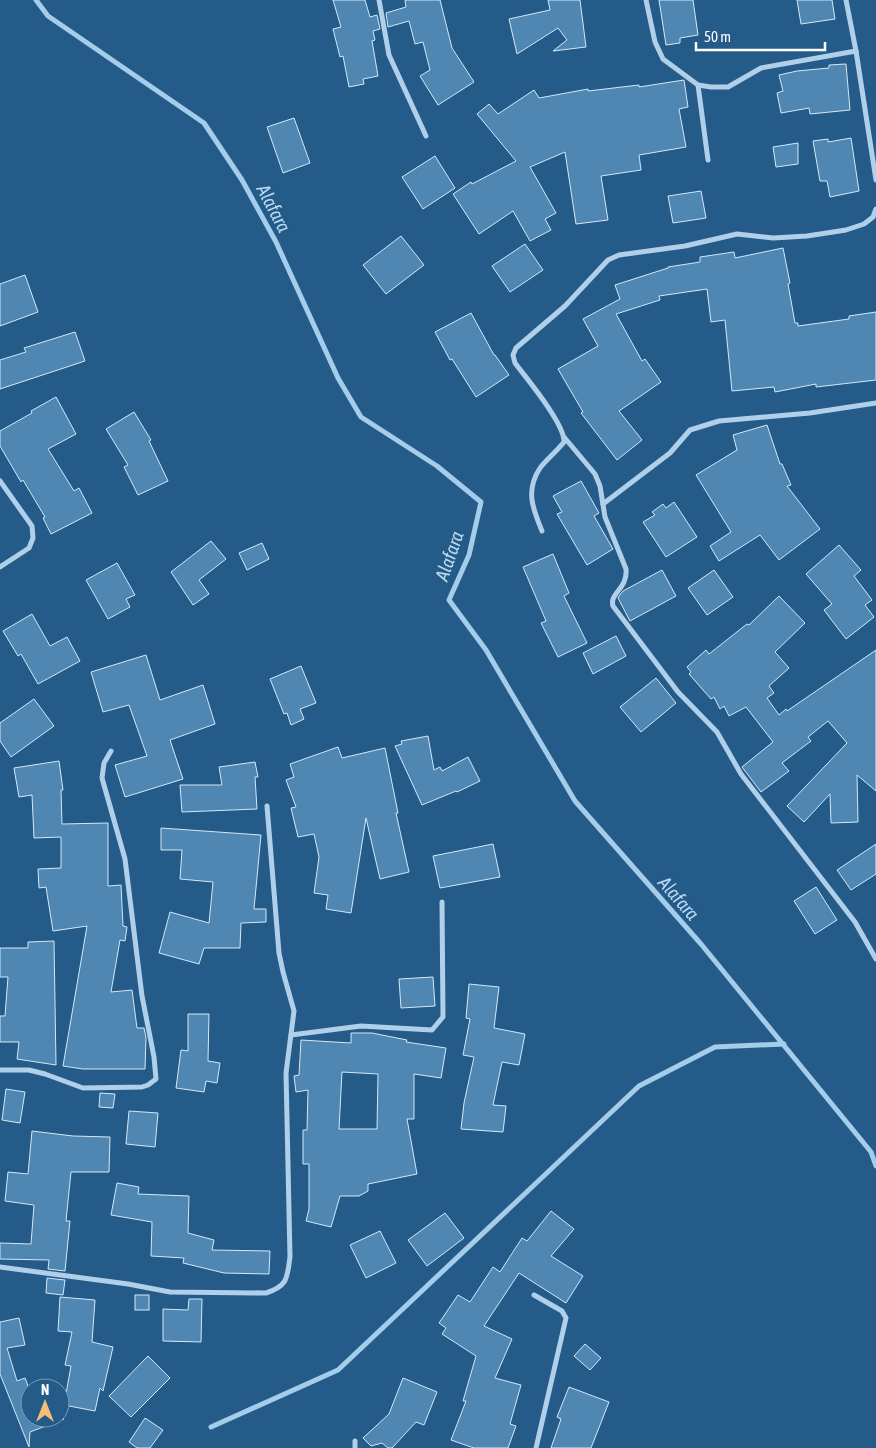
<svg xmlns="http://www.w3.org/2000/svg" width="876" height="1448" font-family="'Asap Condensed',sans-serif">
<style>
.lines{fill:none;stroke-linecap:round;stroke-linejoin:round}
.stream{stroke:#a4cceb;stroke-width:5}
.building{fill:#5087b2;stroke:#d4e8f7;fill-rule:evenodd}
.street{stroke:#b0d0ea;stroke-width:5}
.labels{text-anchor:middle;stroke-width:5;stroke-linejoin:round;paint-order:stroke}
.water-label{font-size:19px;font-style:italic;fill:#bbdaf1;stroke:#245b89}
</style>
<rect width="100%" height="100%" fill="#245b89"/>
<g class="lines">
<g class="stream">
<path d="M36,0L48,16L204,123L242,180L276,242L338,378L361,417L437,466L481,502L469,555L449,600L486,650L575,801L701,944L871,1152L876,1166"/>
<path d="M211,1427L338,1370L639,1086L715,1047L784,1044"/>
</g>
</g>
<g class="building">
<path d="M333,0H365L370,17L377,15L380,29L373,31L375,40L372,41L378,76L363,79L364,84L349,87L343,56L340,57L333,29L341,27Z"/>
<path d="M405,0H440L452,48L474,82L438,105L420,76L430,70L423,42L415,44L409,21L388,27L386,13L406,7Z"/>
<path d="M548,0H580L586,47L553,51L567,40L558,28L517,54L509,19L550,10Z"/>
<path d="M659,0H693L698,35L680,38V43L666,45Z"/>
<path d="M797,0H832L835,19L801,24Z"/>
<path d="M846,64L850,110L810,114L809,108L781,113L777,93L783,91L779,75L797,71L829,68V65Z"/>
<path d="M684,80L688,107L679,109L686,147L639,155L641,170L601,176L608,220L576,224L565,152L530,167L556,213L545,219L551,230L530,241L513,211L479,234L453,194L471,182L472,184L516,161L477,114L489,104L498,114L534,90L539,98L588,89V91L639,85V87Z"/>
<path d="M294,118L310,163L283,173L267,127Z"/>
<path d="M851,138L859,191L830,197L827,181H820L813,141L828,139V142Z"/>
<path d="M798,143V164L776,167L773,147Z"/>
<path d="M435,156L455,188L423,209L402,177Z"/>
<path d="M701,191L706,218L673,223L668,196Z"/>
<path d="M401,236L424,265L386,294L363,265Z"/>
<path d="M525,244L543,270L510,292L492,266Z"/>
<path d="M783,248L790,283L788,284L795,323H798V326L849,319V316L876,312V380L816,387V384L775,392L774,387L732,391L725,320L711,322L707,289L659,296L660,300L616,314L642,361L645,359L661,382L619,411L642,440L617,460L581,413L583,412L558,369L598,346L583,319L620,299L615,285L668,268V267L700,262V257L734,252L735,258Z"/>
<path d="M25,275L38,312L0,326V284Z"/>
<path d="M471,313L494,355H495L509,375L476,397L452,359L450,360L435,332Z"/>
<path d="M75,332L85,361L0,389V360L26,352L24,348Z"/>
<path d="M56,397L76,434L48,449L74,491L79,488L92,513L51,534L43,518L45,517L23,480L21,482L0,446V431L32,413L31,411Z"/>
<path d="M134,412L151,440L149,441L168,481L138,495L124,467L128,465L106,429Z"/>
<path d="M767,425L780,464H782L791,485L787,486L820,529L779,560L760,535L719,561L710,546L731,532L696,475L737,450L733,435Z"/>
<path d="M581,481L599,513L594,516L613,549L587,565L557,514L562,512L553,496Z"/>
<path d="M674,502L697,537L666,557L643,522L655,515L652,512L663,504L666,508Z"/>
<path d="M211,541L226,559L199,580L209,594L193,605L171,572Z"/>
<path d="M262,543L269,559L247,570L239,553Z"/>
<path d="M839,545L861,570L854,576L872,600L865,605L874,617L846,639L824,610L832,604L806,574Z"/>
<path d="M553,554L569,593L564,596L587,643L558,657L541,623L546,621L523,567Z"/>
<path d="M117,563L135,595L126,599L130,607L108,619L86,580Z"/>
<path d="M662,570L676,596L630,621L618,598L619,596L623,591Z"/>
<path d="M714,570L733,597L707,615L688,588Z"/>
<path d="M779,596L805,623L775,652L789,668L769,686L774,693L767,698L779,715L786,709L787,711L876,650V791L857,775L858,822L831,823L830,794L804,822L787,806L847,743L828,721L808,737L811,741L782,763L789,771L761,792L742,767L773,742L746,707L729,716L724,706L720,709L714,697L711,699L689,674L691,672L687,667L706,650L709,654L747,624L749,625Z"/>
<path d="M32,614L50,646L67,637L80,661L38,684L21,654L18,656L3,631Z"/>
<path d="M616,636L626,656L593,674L583,653Z"/>
<path d="M146,655L160,700L203,685L215,724L170,740L183,779L125,797L115,765L147,756L129,705L103,712L91,672Z"/>
<path d="M301,666L316,703L300,709L304,719L291,725L287,713L284,714L270,679Z"/>
<path d="M656,678L676,703L641,732L620,707Z"/>
<path d="M34,699L54,726L11,757L0,741V723Z"/>
<path d="M428,736L434,770L440,767L442,771L468,757L480,781L457,792L456,791L422,805L395,746L402,744L401,741Z"/>
<path d="M338,747L342,758L385,748L398,813H396L409,872L380,879L366,818L351,913L326,909L328,895L314,893L319,857L314,834L298,837L291,808L296,807L286,780L294,777L290,764Z"/>
<path d="M59,761L63,790H61L62,824L108,823V886L121,885L123,926L127,927L125,941L120,940L111,992L132,990L137,1028H144L146,1038L145,1069H83L63,1066L87,926L53,931L46,887L39,888L38,869L61,868V837L34,838L32,795L19,797L14,768Z"/>
<path d="M255,762L258,777H255L257,809L182,812L180,785H222L219,767Z"/>
<path d="M161,828L261,835L254,909H266V922L241,923L240,948H204L199,964L159,953L170,912L209,923L213,882L180,879L182,850H161Z"/>
<path d="M493,844L500,877L440,888L433,856Z"/>
<path d="M876,844V874L851,890L837,870Z"/>
<path d="M816,887L837,920L815,934L794,901Z"/>
<path d="M54,941L56,1065L17,1059L19,1042H0V1016H5L8,977H0V948H28V942Z"/>
<path d="M433,977L435,1006L401,1008L399,979Z"/>
<path d="M469,984L499,987L494,1028L525,1034L519,1065L502,1062L493,1105L506,1106L503,1132L461,1129L464,1103L474,1057L463,1055L470,1019L466,1018Z"/>
<path d="M188,1014H209L208,1061L220,1063L217,1083L206,1081L204,1092L176,1088L181,1050L188,1051Z"/>
<path d="M351,1033H372L407,1040L406,1042L446,1048L441,1078L414,1074V1119H407L417,1174L368,1184V1191L359,1196H340L331,1227L306,1221L309,1209V1164H303V1130H307L308,1090L296,1092L294,1076L299,1075L301,1040L351,1043ZM342,1072L378,1074L377,1129H339Z"/>
<path d="M6,1089L25,1092L20,1123L2,1120Z"/>
<path d="M100,1093L115,1094L113,1108L99,1107Z"/>
<path d="M129,1111L158,1113L155,1147L126,1144Z"/>
<path d="M32,1131L73,1136L110,1137L109,1172H71L66,1221H70L65,1271L48,1269L49,1260L0,1259V1243L31,1244L34,1205L5,1201L8,1172L28,1174Z"/>
<path d="M117,1183L139,1187L138,1194L189,1196L188,1233L214,1240L212,1250L270,1251L269,1274L224,1273L183,1263L184,1258L151,1256L152,1222L111,1215Z"/>
<path d="M551,1211L574,1229L551,1256L583,1276L566,1303L519,1273L484,1326L512,1339L495,1378L521,1385L510,1424L516,1426L508,1448H474L451,1440L466,1401H463L476,1356L442,1334L446,1328L439,1323L458,1295L470,1302L493,1267L500,1272L522,1238L527,1241Z"/>
<path d="M445,1213L464,1238L427,1266L408,1240Z"/>
<path d="M380,1231L396,1263L366,1278L350,1245Z"/>
<path d="M47,1278L65,1280L63,1295L46,1293Z"/>
<rect x="135" y="1295" width="14" height="15"/>
<path d="M60,1297L95,1300L92,1342L113,1347L103,1391L100,1388L95,1411L64,1405L71,1366L65,1365L72,1332L58,1331Z"/>
<path d="M189,1299H202L201,1342L163,1341V1309L188,1310Z"/>
<path d="M19,1318L25,1345L7,1348L17,1381L25,1378L30,1391V1418L64,1419L30,1432L29,1447L0,1374V1322Z"/>
<path d="M585,1344L601,1358L590,1370L574,1356Z"/>
<path d="M148,1356L170,1378L131,1417L109,1396Z"/>
<path d="M403,1378L437,1392L424,1425L416,1422L392,1448H388L382,1443L371,1446L363,1438L389,1414Z"/>
<path d="M569,1387L609,1402L591,1448H551L561,1419L557,1417Z"/>
<path d="M145,1418L163,1430L150,1448H137L129,1442Z"/>
</g>
<g class="lines">
<g class="street">
<path d="M379,0L389,55L426,136"/>
<path d="M646,0L655,42L663,59L698,85L711,87H728L761,68L856,51"/>
<path d="M846,0L856,51L876,180"/>
<path d="M698,85L708,160"/>
<path d="M564,437L595,474L600,486L605,517L626,569C628,589 609,593 613,606L678,692L717,732L741,774L855,922L876,959"/>
<path d="M0,481L32,526L33,538L29,548L0,567"/>
<path d="M603,504L670,453L690,430L719,421L810,413L876,403"/>
<path d="M542,531C533,509 525,491 540,468C547,459 557,451 564,442C565,424 527,379 515,363L513,355L516,348L565,306L608,260L619,255L685,246L737,234L773,238L807,236L846,230L864,224L873,217L876,209"/>
<path d="M291,1035L361,1026L432,1030L443,1017L442,902"/>
<path d="M0,1070H29L45,1074L83,1088L142,1087L148,1085L156,1079L154,1057L142,996L125,859L102,778L104,763L111,751"/>
<path d="M0,1267L128,1284L170,1292L266,1293C288,1286 287,1278 290,1257L286,1073L294,1011L283,972L279,953L267,806"/>
<path d="M534,1295L562,1311L566,1318L536,1448"/>
<path d="M355,1441V1448"/>
</g>
</g>
<g class="labels">
<g class="water-label">
<text transform="translate(274 208) rotate(62)" y="7">Alafara</text>
<text transform="translate(449 556) rotate(-71)" y="7">Alafara</text>
<text transform="translate(679 898) rotate(49)" y="7">Alafara</text>
</g>
</g>
<g transform="translate(45 1403)"><circle r="24" fill="#245b89" stroke="#7c9db8"/>
<path d="M0-4L9 19L0 12L-9 19Z" fill="#f4c173"/>
<text y="-8" font-size="14" font-weight="bold" text-anchor="middle" fill="#ffffff">N</text>
</g>
<path d="M696 42v8h129v-8" fill="none" stroke="#ffffff" stroke-width="2.5"/>
<text x="704" y="42" font-size="15" fill="#ffffff" stroke="#245b89" stroke-width="4" paint-order="stroke">50 m</text>
</svg>
